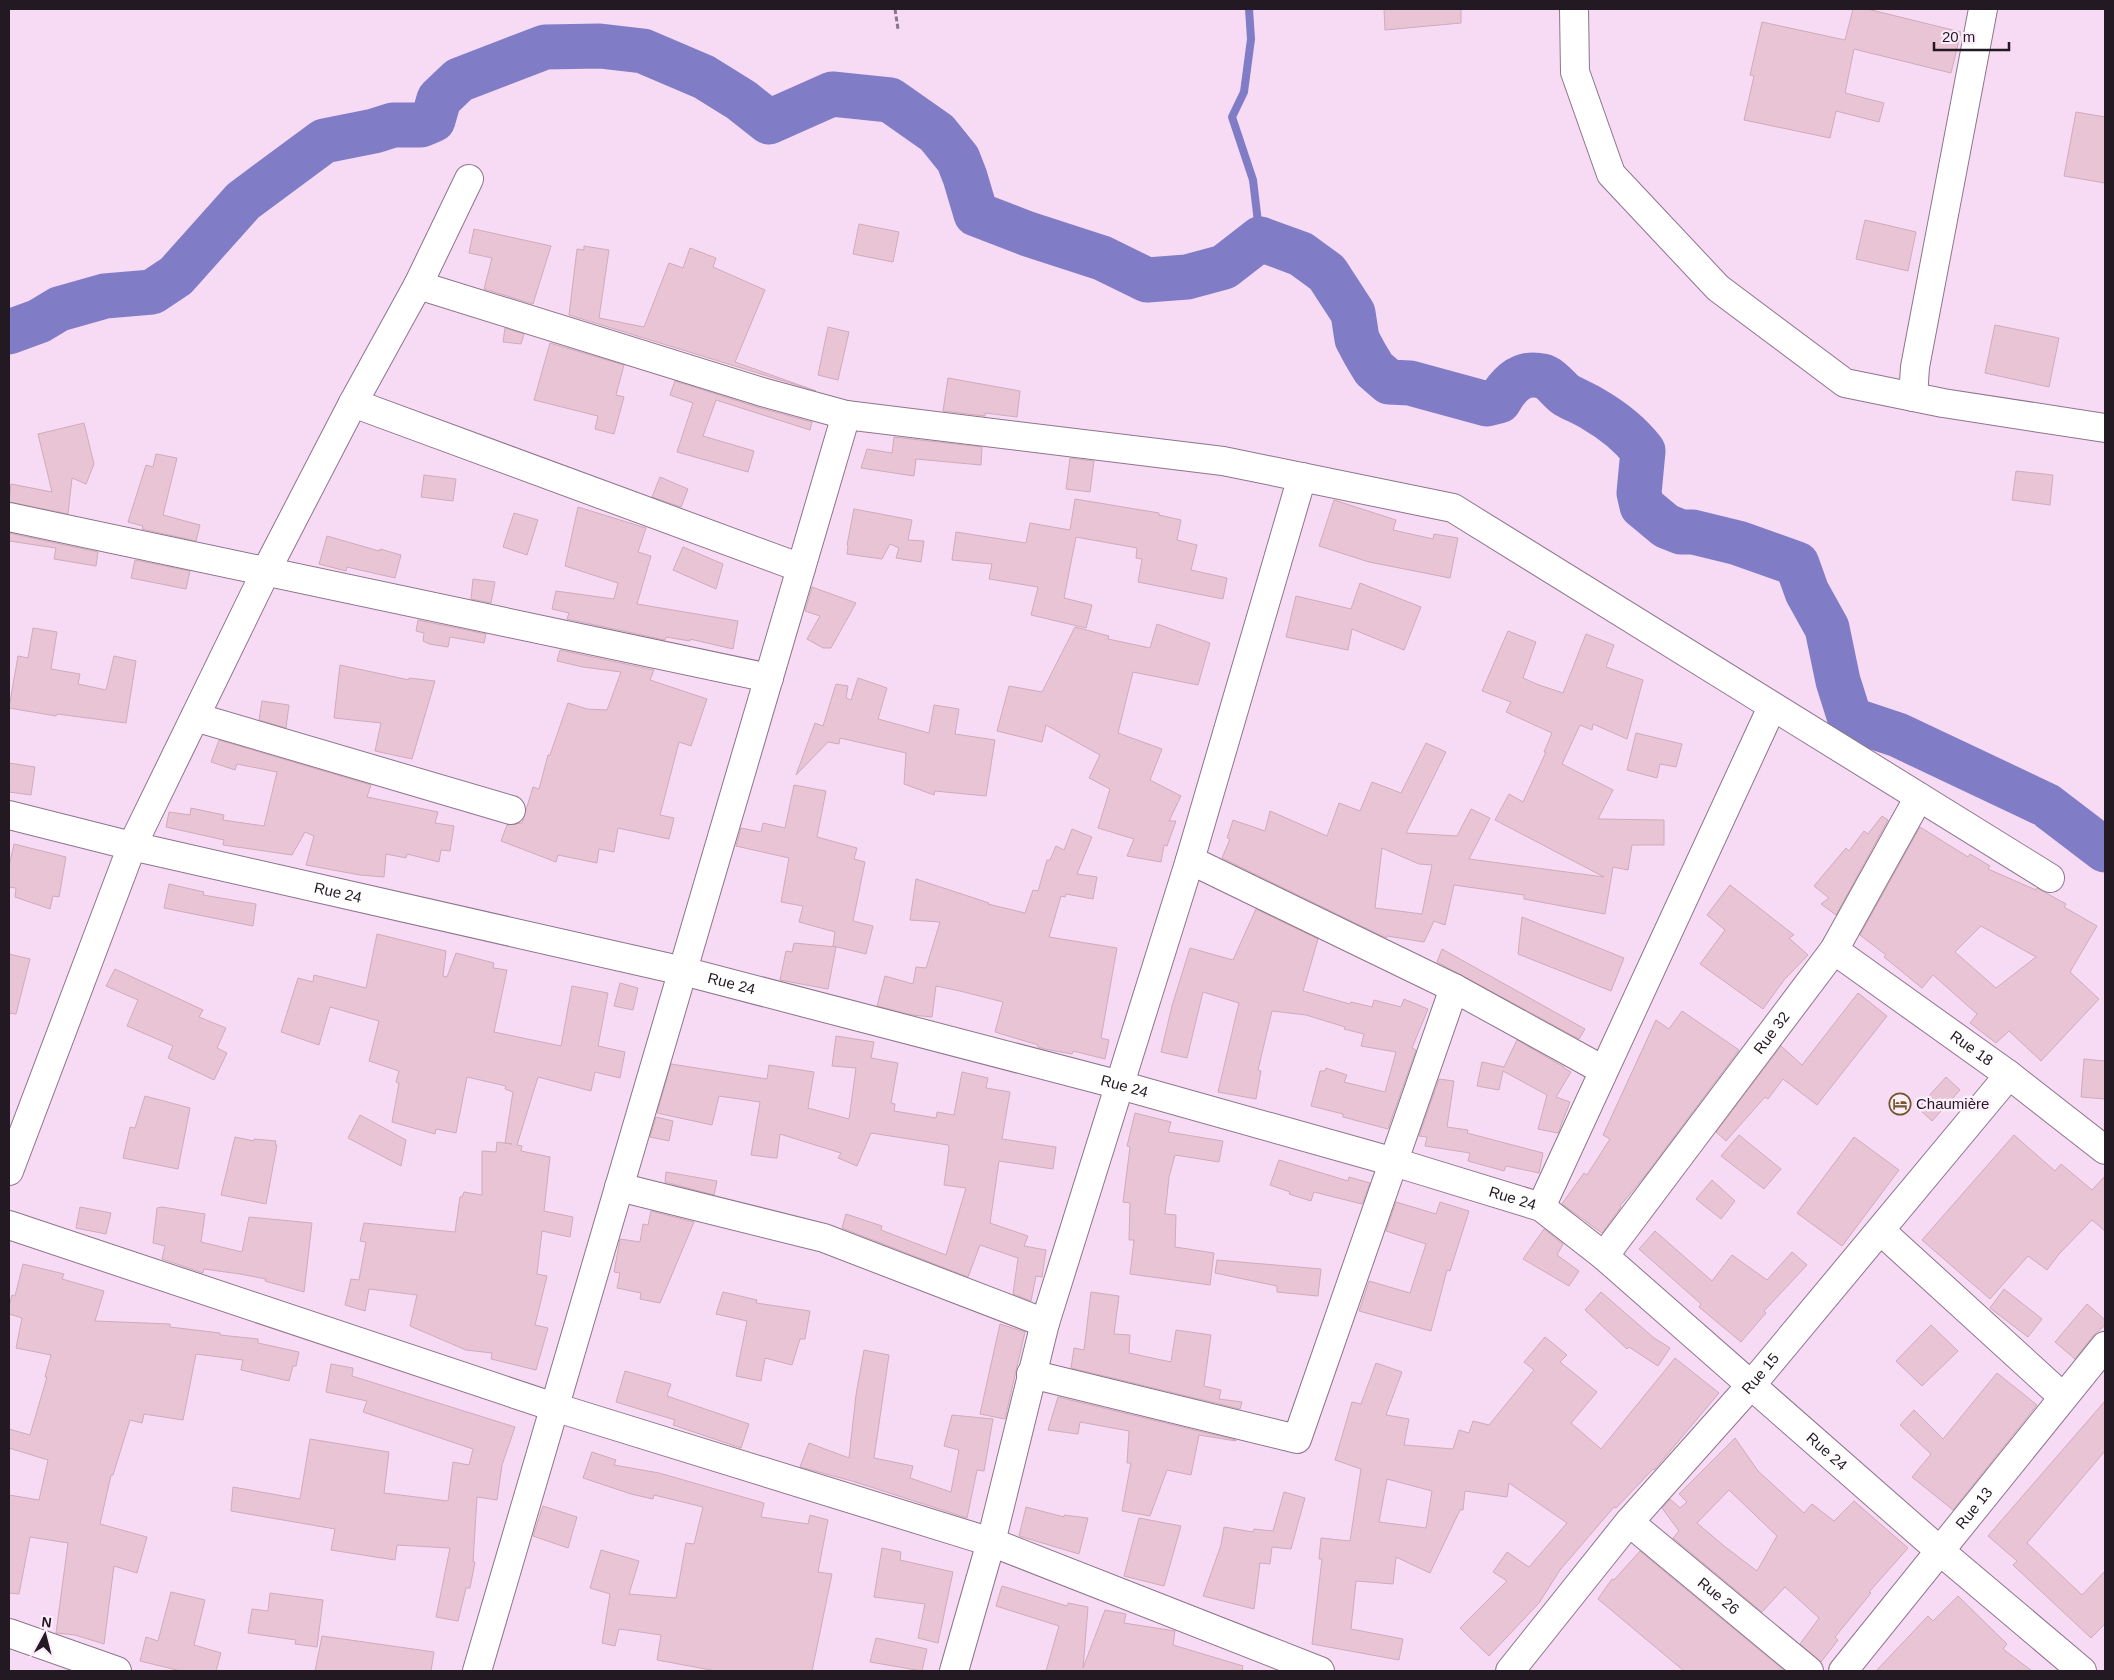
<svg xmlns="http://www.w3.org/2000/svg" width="2114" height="1680" font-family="Arial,sans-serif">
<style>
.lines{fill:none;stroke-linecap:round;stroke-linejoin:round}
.stream{stroke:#807dc6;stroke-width:8}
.river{stroke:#807dc6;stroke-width:45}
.building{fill:#e9c4d4;stroke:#cfabbb;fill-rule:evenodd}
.minor-casing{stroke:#8e758c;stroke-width:30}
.path{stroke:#897687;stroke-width:3;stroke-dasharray:5 2.5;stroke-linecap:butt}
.minor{stroke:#fff;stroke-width:28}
.labels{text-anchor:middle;stroke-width:5;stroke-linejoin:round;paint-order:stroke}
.street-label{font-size:15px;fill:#231922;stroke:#fdecfb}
.poi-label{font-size:15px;fill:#231922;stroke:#fdecfb;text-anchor:start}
</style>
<rect width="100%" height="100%" fill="#f7daf4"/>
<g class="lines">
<path class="stream" d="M1249,9L1251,39L1244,92L1232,117L1253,180L1260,239"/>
<path class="river" d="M9,332L39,321L59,309L105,296L152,292L176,276L243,201L324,141L374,131L393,125H421L433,120L439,99L459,80L545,47L600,46L643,51L704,77L741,100L769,122L832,94L890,100L937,133L958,159L965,177L976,214L1028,234L1102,258L1147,280L1187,277L1224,267L1260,239L1301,254L1327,273L1353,313L1357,339L1365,354L1374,369L1389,382L1410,383L1487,404L1499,401C1509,384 1521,371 1542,376C1551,378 1559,390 1566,395C1575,400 1585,404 1593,409C1612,420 1630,434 1643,451L1639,493L1642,506L1666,526L1681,532H1693L1738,543L1797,564L1807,592L1827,628L1838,681L1850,719L1898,735L2046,805L2105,850"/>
</g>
<g class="building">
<path d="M1384,9H1461V23L1385,30Z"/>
<path d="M1853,9H1867L1961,32L1951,73L1854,49L1845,93L1884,103L1879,122L1836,111L1830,138L1744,120L1754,76L1750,75L1762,22L1845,40Z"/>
<path d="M2076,112L2105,117V183L2064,176Z"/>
<path d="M1865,220L1916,232L1908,271L1856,259Z"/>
<path d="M859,224L899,232L893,262L853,254Z"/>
<path d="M474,229L551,246L533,304L484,289L492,258L469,253Z"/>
<path d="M584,246L609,250L599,318L644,327L669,263L683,268L690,248L716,258L713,267L765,290L735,362L816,391L569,315L577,249L584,250Z"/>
<path d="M1995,325L2059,338L2049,387L1985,373Z"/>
<path d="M828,327L849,332L838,380L818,375Z"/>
<path d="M505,328L524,334L521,344L503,342Z"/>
<path d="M550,343L624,365L616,395L624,397L614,434L595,429L598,416L534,400Z"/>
<path d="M948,378L1020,391L1017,417L985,413V416L943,411Z"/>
<path d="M675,381L757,407L812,422L810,430L716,400L703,436L754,451L748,472L677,452L693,403L670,395Z"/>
<path d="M84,423L94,464L86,484L72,478L68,514L9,502L11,484L52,492L38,434Z"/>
<path d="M894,437L982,447L981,465L916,459L914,476L861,468L867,449L892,453Z"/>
<path d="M156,454L177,458L163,515L200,525L196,541L142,529L143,526L128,522L146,465L153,467Z"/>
<path d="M1070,458L1094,461L1090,492L1066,489Z"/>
<path d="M2016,471L2053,475L2050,505L2012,500Z"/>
<path d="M424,475L456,479L453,501L421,497Z"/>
<path d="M660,477L688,489L681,507L652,497Z"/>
<path d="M1075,499L1159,513V515L1181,520L1177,540L1197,545L1191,570L1227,578L1223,599L1138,582L1142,559L1136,558L1137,548L1076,537L1064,598L1092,605L1086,628L1031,615L1038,587L989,579L992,564L952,560L956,532L1026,543L1030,523L1070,530Z"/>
<path d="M1334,500L1396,520L1393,530L1433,539L1434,534L1458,538L1450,578L1369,562L1319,546Z"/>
<path d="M578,507L646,528L638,552L651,556L637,604L738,621L733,649L690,639V641L666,637L665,640L567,619L569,613L552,609L556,591L614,599L618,583L565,566Z"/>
<path d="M854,509L912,520L908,540L924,541L921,562L896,558L899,548L890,544L882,559L847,554L848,546L847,545Z"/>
<path d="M514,513L538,520L527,555L503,547Z"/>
<path d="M9,533L98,552L96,566L54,559L56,548L9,541Z"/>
<path d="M327,536L379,551L380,549L401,555L395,578L347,567L346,571L319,564Z"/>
<path d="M683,547L723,564L716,589L673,570Z"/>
<path d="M135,560L190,571L186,589L131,578Z"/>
<path d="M473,579L495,582L491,603L471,599Z"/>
<path d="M1360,583L1421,607L1404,650L1352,629L1348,650L1286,637L1296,596L1351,609Z"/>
<path d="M812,587L856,603L831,648H823L807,639L820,616L805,611Z"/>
<path d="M418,620L486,634L484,643L450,637L448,647L429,644L423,641L424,633L416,631Z"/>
<path d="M1157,624L1210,643L1198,685L1133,672L1118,733L1162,749L1150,780L1181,796L1169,821H1176L1167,846L1164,845L1161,862L1127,856L1134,839L1098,828L1110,789L1089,778L1100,755L1046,725L1042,742L997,731L1009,686L1042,692L1075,627L1109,636L1108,639L1150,648Z"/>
<path d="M33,628L57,632L51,669L80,674L78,684L106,690L114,656L136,661L126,723L57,714L56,716L9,708L18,656L28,658Z"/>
<path d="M1508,631L1536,642L1523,678L1539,685L1563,693L1586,634L1614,645L1606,667L1643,680L1627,739L1593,724L1592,730L1580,725L1562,764L1613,790L1598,819L1664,820V845H1632L1628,870L1613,867L1605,914L1524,899V895L1454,885L1445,925L1434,921L1424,942L1387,936L1386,938L1222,858L1230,839L1227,838L1233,820L1265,831L1270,811L1327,836L1339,803L1360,811L1372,782L1401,793L1426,743L1446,752L1406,833L1457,836L1471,809L1490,818L1469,859L1604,877L1495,820L1509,794L1523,802L1546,752H1544L1552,733L1506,712L1511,702L1482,691ZM1382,848L1419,864L1432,865L1422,914L1375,908Z"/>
<path d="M560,650L654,670L650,680L707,699L691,746L679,742L660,815L674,818L669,839L618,828L614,852L599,849L597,863L558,855L556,862L501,841L507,825L522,823L533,787L539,789L548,755H550L568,703L587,709L607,710L621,672L583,667L557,661Z"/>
<path d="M340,665L409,680V678L435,681L412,759L375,751L381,723L334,718Z"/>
<path d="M858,678L887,688L878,719L929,733L934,705L959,709L955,734L995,740L986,796L935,791L934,795L904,784L906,753L840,738L839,744L828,742L796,775L815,723L823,726L836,684L848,686L846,698L851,700Z"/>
<path d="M262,701L289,705L286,728L259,720Z"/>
<path d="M1636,733L1682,744L1676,767L1660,764L1657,778L1627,770Z"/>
<path d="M219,740L371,785L367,797L438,812L435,823L454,826L450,851L441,850L439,862L407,854L406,858L386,854L384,877L360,875L306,865L314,836L305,832L292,855L223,845L224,840L166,827L169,812L190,815L191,808L224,815L223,820L264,826L277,772L237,764L235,770L211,762Z"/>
<path d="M9,763L35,767L31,795L9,792Z"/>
<path d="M794,785L826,791L817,837L857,848L854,859L865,862L853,921L873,926L866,954L833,946L835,932L799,922L803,906L781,902L789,858L736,846L741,828L761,832L763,823L785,828Z"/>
<path d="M1882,816L1888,820L1836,915L1821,904L1829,898L1814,886L1846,848L1849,851L1864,831L1868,834Z"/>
<path d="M1920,827L1968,857L1970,854L1990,866L1988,869L2036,890L2037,888L2066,904L2064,907L2097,926L2070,972L2099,999L2041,1061L2009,1031L1996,1043L1970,1023L1977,1014L1933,975L1922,988L1884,957L1886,955L1860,935ZM1981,926L2036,957L1996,988L1955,952Z"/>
<path d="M1072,829L1092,837L1077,874L1097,877L1093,899L1066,894L1065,897L1061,896L1049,937L1117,948L1101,1038L1109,1040L1105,1059L1073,1051L1072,1054L1045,1049L1038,1047V1045L995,1032L1003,1002L960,991L936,986L932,1017L912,1015L877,1006L885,976L913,984L916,967L926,968L940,922L910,920L916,879L989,903L988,904L1025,913L1033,890L1038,891L1047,860H1050L1056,846L1064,850Z"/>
<path d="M14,844L66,857L59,897L53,896L50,909L15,897L16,888L9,887V866Z"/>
<path d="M169,884L204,892L203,895L256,904L253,926L164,908Z"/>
<path d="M1730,885L1794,935L1789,938L1808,955L1784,980L1763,1009L1700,964L1725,930L1707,915Z"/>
<path d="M1256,909L1318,939L1303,991L1350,1004L1351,1002L1372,1007L1374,1000L1401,1007L1404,999L1428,1009L1412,1048L1416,1050L1388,1129L1343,1117V1114L1311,1106L1320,1071H1325L1326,1068L1347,1075L1344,1082L1385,1092L1396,1052L1361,1046L1364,1034L1344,1029L1345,1027L1306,1015L1272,1011L1258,1070L1261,1071L1256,1099L1218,1092L1239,1003L1203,992L1187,1058L1161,1052L1172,1006L1190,948L1233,960Z"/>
<path d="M1522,917L1624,958L1611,991L1518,954Z"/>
<path d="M377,934L446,951L443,976L447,977L456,953L494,963L493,968L507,970L494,1032L561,1046L572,986L608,993L598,1046L625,1052L620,1078L595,1072L591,1091L538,1077L517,1145L522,1146L521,1151L550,1157L544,1211L573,1217L570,1237L542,1231L537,1274L547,1276L535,1325L548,1328L536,1370L491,1359L492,1353L466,1350L410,1326L417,1295L369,1289L365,1311L345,1305L351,1279L359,1280L366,1242L360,1241L364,1223L455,1232L460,1197H462L464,1192L482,1195V1151L496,1152L497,1142L512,1144L505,1143L513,1092L505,1089L506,1086L467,1077L456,1133L436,1129L435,1134L392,1122L399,1083L396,1082L399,1071L369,1061L379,1021L330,1007L319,1045L281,1032L298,978L313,982L314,975L366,988Z"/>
<path d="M794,943L836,947L828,989L780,980L786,951L792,952Z"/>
<path d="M1442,949L1585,1029L1579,1039L1437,962Z"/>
<path d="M9,954L30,959L16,1014L9,1013Z"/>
<path d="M115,969L203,1010L199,1017L226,1028L217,1048L227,1053L214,1080L168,1058L173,1046L127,1026L138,1000L106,986Z"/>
<path d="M620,983L638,988L633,1010L614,1006Z"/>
<path d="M1858,993L1887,1016L1817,1105L1783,1079L1768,1099L1765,1097L1726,1141L1716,1132L1781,1046L1802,1065Z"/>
<path d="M1682,1011L1739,1050L1644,1177L1620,1206L1621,1207L1602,1233L1562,1204L1584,1173L1587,1175L1610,1139L1603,1135L1656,1020L1669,1029Z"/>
<path d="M836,1036L874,1042L871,1058L898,1063L891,1103L895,1104L894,1111L936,1118L937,1112L954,1115L962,1072L988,1078L986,1088L1010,1092L1002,1139L1056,1147L1053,1169L999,1161L990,1223L1028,1236L1024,1246L1046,1250L1042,1277L1036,1276L1031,1301L1013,1294L1018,1258L980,1245L968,1277L842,1228L846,1214L882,1226L881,1230L946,1255L966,1188L944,1185L949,1148L948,1145L871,1133L857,1166L838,1158L841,1153L780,1134L777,1158H775L751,1155L760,1102L719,1096L712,1125L657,1113L671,1064L767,1079L769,1065L814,1072L808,1108L849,1119L856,1068L832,1066Z"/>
<path d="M1517,1040L1564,1067V1068L1571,1072L1556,1097L1570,1102L1558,1133L1538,1129L1547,1095L1503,1071L1499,1090L1477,1086L1482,1062L1504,1067Z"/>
<path d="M2084,1059L2105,1061V1099L2081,1097Z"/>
<path d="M1946,1077L1960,1090L1932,1121L1918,1108Z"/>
<path d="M1439,1079L1454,1081L1447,1127L1468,1130L1467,1133L1543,1153L1539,1173L1506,1166L1504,1171L1468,1161L1470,1153L1425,1146L1427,1137L1419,1136Z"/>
<path d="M145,1096L190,1108L178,1169L123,1158L130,1127L135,1128Z"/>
<path d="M1135,1113L1171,1122L1168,1132L1223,1141L1219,1162L1175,1155L1169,1177L1165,1214L1176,1215L1175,1247L1214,1253L1210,1285L1130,1274L1134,1240H1129L1130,1203L1123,1202L1130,1147L1127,1146Z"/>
<path d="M360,1115L406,1140L401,1166L348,1138Z"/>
<path d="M656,1117L673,1121L669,1141L650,1137Z"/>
<path d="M1739,1135L1781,1169L1764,1189L1721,1156Z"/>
<path d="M2014,1135L2055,1171L2061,1164L2092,1190L2105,1176V1231L2092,1220L2059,1254L2047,1270L2028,1256L1990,1299L1922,1240Z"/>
<path d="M235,1137L254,1141V1139L276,1141L275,1145H277L266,1204L221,1195Z"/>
<path d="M1854,1137L1899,1170L1842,1246L1797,1213Z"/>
<path d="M1279,1160L1348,1181L1349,1177L1370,1183L1362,1204L1314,1192L1311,1201L1289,1194L1290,1192L1270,1185Z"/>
<path d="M666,1172L717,1181L714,1195L665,1182Z"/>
<path d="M1712,1180L1735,1201L1721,1219L1696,1199Z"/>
<path d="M1396,1202L1436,1214L1440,1202L1469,1211L1450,1271L1447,1270L1431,1331L1359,1311L1369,1281L1410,1293L1426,1244L1386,1231Z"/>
<path d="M80,1207L111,1213L106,1234L76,1228Z"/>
<path d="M162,1207L205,1214L201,1242L242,1252L249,1217L312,1223L304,1292L265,1281L266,1279L240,1274L204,1269L203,1273L162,1259L165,1246L153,1243L157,1208Z"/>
<path d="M651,1211L694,1222L660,1303L640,1299L641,1293L617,1288L620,1273L614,1272L620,1239L640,1242L643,1224L648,1225Z"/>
<path d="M1544,1229L1563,1244L1557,1255L1579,1271L1569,1286L1523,1259Z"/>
<path d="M1655,1231L1712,1281L1732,1255L1767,1280L1792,1252L1807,1265L1764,1311L1766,1313L1741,1342L1699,1307L1701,1304L1639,1249Z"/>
<path d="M1217,1260L1321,1269L1318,1296L1277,1292V1286L1215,1273Z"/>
<path d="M23,1264L64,1274L62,1279L104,1291L95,1321L170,1324V1327L220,1333V1335L258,1339V1343L299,1352L296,1366H293L289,1381L241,1370L243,1360L196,1354L183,1420L144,1414L142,1423L130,1420L113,1475H111L100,1524L147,1537L137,1573L114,1566L104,1644L75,1635L56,1633L68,1543L30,1537L19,1594L9,1593V1495L39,1500L48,1460L9,1448V1429L30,1435L47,1377H45L51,1355L16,1348L22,1318L9,1314V1307L12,1295L15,1296Z"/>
<path d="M2004,1289L2042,1319L2028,1337L1990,1308Z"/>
<path d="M723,1292L757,1300L756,1303L810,1311L805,1339H800L792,1365L765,1358L761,1381L736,1376L747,1321L716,1314Z"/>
<path d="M1091,1292L1119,1296L1114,1334L1130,1335L1129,1353L1171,1362L1176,1330L1211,1335L1204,1386L1221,1390L1219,1399L1242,1402L1240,1409L1071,1368L1074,1348L1084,1350Z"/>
<path d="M1601,1292L1654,1338L1670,1348L1658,1366L1629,1347L1627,1349L1585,1310Z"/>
<path d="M2087,1304L2105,1320V1325L2093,1336L2075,1359L2055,1342Z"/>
<path d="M1000,1324L1025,1332L1005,1419L980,1414Z"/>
<path d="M1931,1325L1958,1351L1922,1386L1896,1361Z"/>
<path d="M1545,1337L1567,1355L1560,1362L1597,1392L1571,1423L1601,1449L1675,1358L1719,1393L1654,1470L1653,1469L1616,1508L1614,1507L1560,1570L1539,1603L1489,1656L1460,1628L1507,1581L1493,1572L1507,1552L1529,1567L1567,1523L1509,1483L1507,1497L1465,1491L1463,1510H1460L1430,1573L1396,1557L1393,1584L1356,1581L1351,1629L1403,1639L1399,1660L1312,1644L1322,1559H1319L1321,1538L1350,1541L1361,1469L1335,1460L1352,1402L1361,1404L1376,1363L1402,1372L1386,1415L1409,1419L1404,1445L1453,1449L1459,1430L1469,1433L1473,1421L1489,1425L1534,1370L1524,1362ZM1387,1479L1432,1491L1426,1528L1379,1522Z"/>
<path d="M864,1350L889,1355L874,1458L913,1466L910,1478L951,1492L959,1450L944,1446L952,1415L993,1419L984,1471L977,1470L967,1518L852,1481L800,1467L809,1443L849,1458L856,1395Z"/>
<path d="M331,1364L353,1368L352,1376L515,1427L502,1465L497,1500L477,1497L473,1562H475L470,1588H466L458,1621L436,1617L450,1548L397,1545L395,1560L331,1550L335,1529L231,1511L233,1487L300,1499L310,1439L389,1452L384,1493L448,1501L453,1462L469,1465L473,1449L363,1412L367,1401L326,1392Z"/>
<path d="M625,1371L671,1384L667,1396L749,1424L741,1448L673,1425L675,1420L616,1402Z"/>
<path d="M1997,1373L2037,1405L1953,1510L1912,1477L1931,1454L1900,1425L1914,1410L1943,1439Z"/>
<path d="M1058,1397L1236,1440V1441L1199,1435L1191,1475L1167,1470L1150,1516L1122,1511L1131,1463H1127L1129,1431L1080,1422L1078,1434L1048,1430Z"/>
<path d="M2105,1401V1451L2027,1543L2082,1595L2105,1571V1624L2091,1638L2013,1565L2017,1561L1988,1536Z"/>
<path d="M1735,1438L1758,1471L1804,1513L1812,1504L1834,1521L1854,1501L1908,1548L1869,1592L1871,1593L1835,1637L1838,1640L1821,1662L1800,1644L1819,1618L1785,1587L1762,1612L1673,1538L1679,1531L1662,1508L1670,1499L1680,1508L1687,1502L1679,1494ZM1729,1490L1777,1536L1757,1571L1724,1546L1697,1523Z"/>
<path d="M592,1452L616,1460L614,1465L659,1473L764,1503L761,1517L808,1524L810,1515L828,1520L818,1572L832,1574L812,1671H716L657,1660L661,1635L619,1629L615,1646L602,1643L610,1594L590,1588L601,1550L639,1561L629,1594L676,1598L686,1543L694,1544L703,1507L654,1495L653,1499L631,1494L583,1478Z"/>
<path d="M1284,1492L1305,1498L1291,1549L1272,1547L1270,1564L1260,1563L1254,1609L1203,1596L1221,1545L1224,1527L1253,1532L1254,1529L1273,1531Z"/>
<path d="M543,1506L577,1517L568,1548L533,1536Z"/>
<path d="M1026,1507L1064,1517V1515L1088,1518L1079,1554L1019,1536Z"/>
<path d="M1139,1518L1181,1526L1164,1586L1124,1576Z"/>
<path d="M882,1548L901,1552L900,1560L953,1572L938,1643L918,1638L925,1604L874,1597Z"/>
<path d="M1640,1551L1653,1562L1785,1671H1684L1598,1599L1612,1579L1614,1580Z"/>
<path d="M1002,1586L1067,1606L1068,1603L1088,1607L1083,1668L1105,1610L1126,1614L1124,1623L1175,1631L1173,1645L1243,1666L1242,1671H1046L1059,1626L996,1606Z"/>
<path d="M171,1592L205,1600L194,1645L221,1653L216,1671H181L140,1661L146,1637L158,1641Z"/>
<path d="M270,1593L323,1600L317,1647L295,1644L296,1640L248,1633L252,1609L268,1611Z"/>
<path d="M1958,1596L2007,1644L2003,1649L2032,1671H1876L1928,1616L1933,1621Z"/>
<path d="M322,1636L434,1652L431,1671H315Z"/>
<path d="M876,1638L927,1649L922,1671L870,1662Z"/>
</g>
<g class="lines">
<g class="minor-casing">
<g id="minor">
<path d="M1574,9L1575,72L1611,174L1718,288L1845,383L1943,403L2105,428"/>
<path d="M418,285L762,392L846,415L1223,461L1453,508L2050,878"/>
<path d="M1913,397L1915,367L1983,9"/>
<path d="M353,403L801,568"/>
<path d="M9,517L769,678"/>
<path d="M195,717L511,810"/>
<path id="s1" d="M9,815L132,846L683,971L1120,1085L1394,1162L1541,1207L1604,1256L1940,1551L2082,1671"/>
<path d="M1190,860L1454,988L1603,1070"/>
<path id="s2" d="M1834,950L2009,1075L2105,1150"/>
<path d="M9,1171L132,846L266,571L353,403L418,285L469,179"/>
<path d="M619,1187L824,1238L1045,1323"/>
<path d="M1541,1207L1772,707"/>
<path d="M9,1225L554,1407L991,1542L1320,1671"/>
<path d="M1881,1231L2063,1397"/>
<path id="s3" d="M1604,1256L1834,950L1919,797"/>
<path d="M1031,1374L1297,1439L1454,988"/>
<path id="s4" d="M1629,1522L1809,1671"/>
<path d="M9,1633L117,1671"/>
<path d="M477,1671L846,415"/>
<path d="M954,1671L991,1542L1045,1323L1190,860L1302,477"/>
<path id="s5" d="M1510,1671L1629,1522L1752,1384L2009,1075"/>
<path id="s6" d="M1843,1671L2105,1346"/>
</g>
</g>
<path class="path" d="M895,9L898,29"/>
<use href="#minor" class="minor"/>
</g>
<defs>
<g id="hotel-ring" transform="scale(1.125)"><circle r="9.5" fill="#fdecfb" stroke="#73572a" stroke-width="1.5"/><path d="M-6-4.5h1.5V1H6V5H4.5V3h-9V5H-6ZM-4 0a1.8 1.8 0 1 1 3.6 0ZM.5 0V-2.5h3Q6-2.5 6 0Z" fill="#73572a"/></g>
</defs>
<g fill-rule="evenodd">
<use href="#hotel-ring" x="1900" y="1104"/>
</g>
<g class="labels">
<g class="street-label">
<text dy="5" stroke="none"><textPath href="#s1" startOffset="338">Rue 24</textPath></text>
<text dy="5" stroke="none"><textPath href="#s1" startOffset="742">Rue 24</textPath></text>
<text dy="5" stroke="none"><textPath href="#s3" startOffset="279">Rue 32</textPath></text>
<text dy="5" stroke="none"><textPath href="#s2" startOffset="169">Rue 18</textPath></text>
<text dy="5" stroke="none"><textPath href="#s1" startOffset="1148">Rue 24</textPath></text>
<text dy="5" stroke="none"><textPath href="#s1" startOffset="1552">Rue 24</textPath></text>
<text dy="5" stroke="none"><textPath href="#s5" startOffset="389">Rue 15</textPath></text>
<text dy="5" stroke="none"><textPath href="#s1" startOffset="1958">Rue 24</textPath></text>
<text dy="5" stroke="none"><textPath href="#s6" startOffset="209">Rue 13</textPath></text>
<text dy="5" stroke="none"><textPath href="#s4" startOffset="116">Rue 26</textPath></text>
</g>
<g class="poi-label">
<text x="1916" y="1109">Chaumière</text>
</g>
</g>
<rect width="2114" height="1680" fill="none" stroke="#231922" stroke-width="20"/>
<g transform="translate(45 1635) rotate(7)" stroke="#fdecfb" stroke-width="4" paint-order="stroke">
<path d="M0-4L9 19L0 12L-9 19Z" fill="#231922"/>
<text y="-8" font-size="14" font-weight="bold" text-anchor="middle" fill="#231922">N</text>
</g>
<path d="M1934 42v8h75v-8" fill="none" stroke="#231922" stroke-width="2.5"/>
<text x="1942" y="42" font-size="15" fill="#231922" stroke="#fdecfb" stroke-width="4" paint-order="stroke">20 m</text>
</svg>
